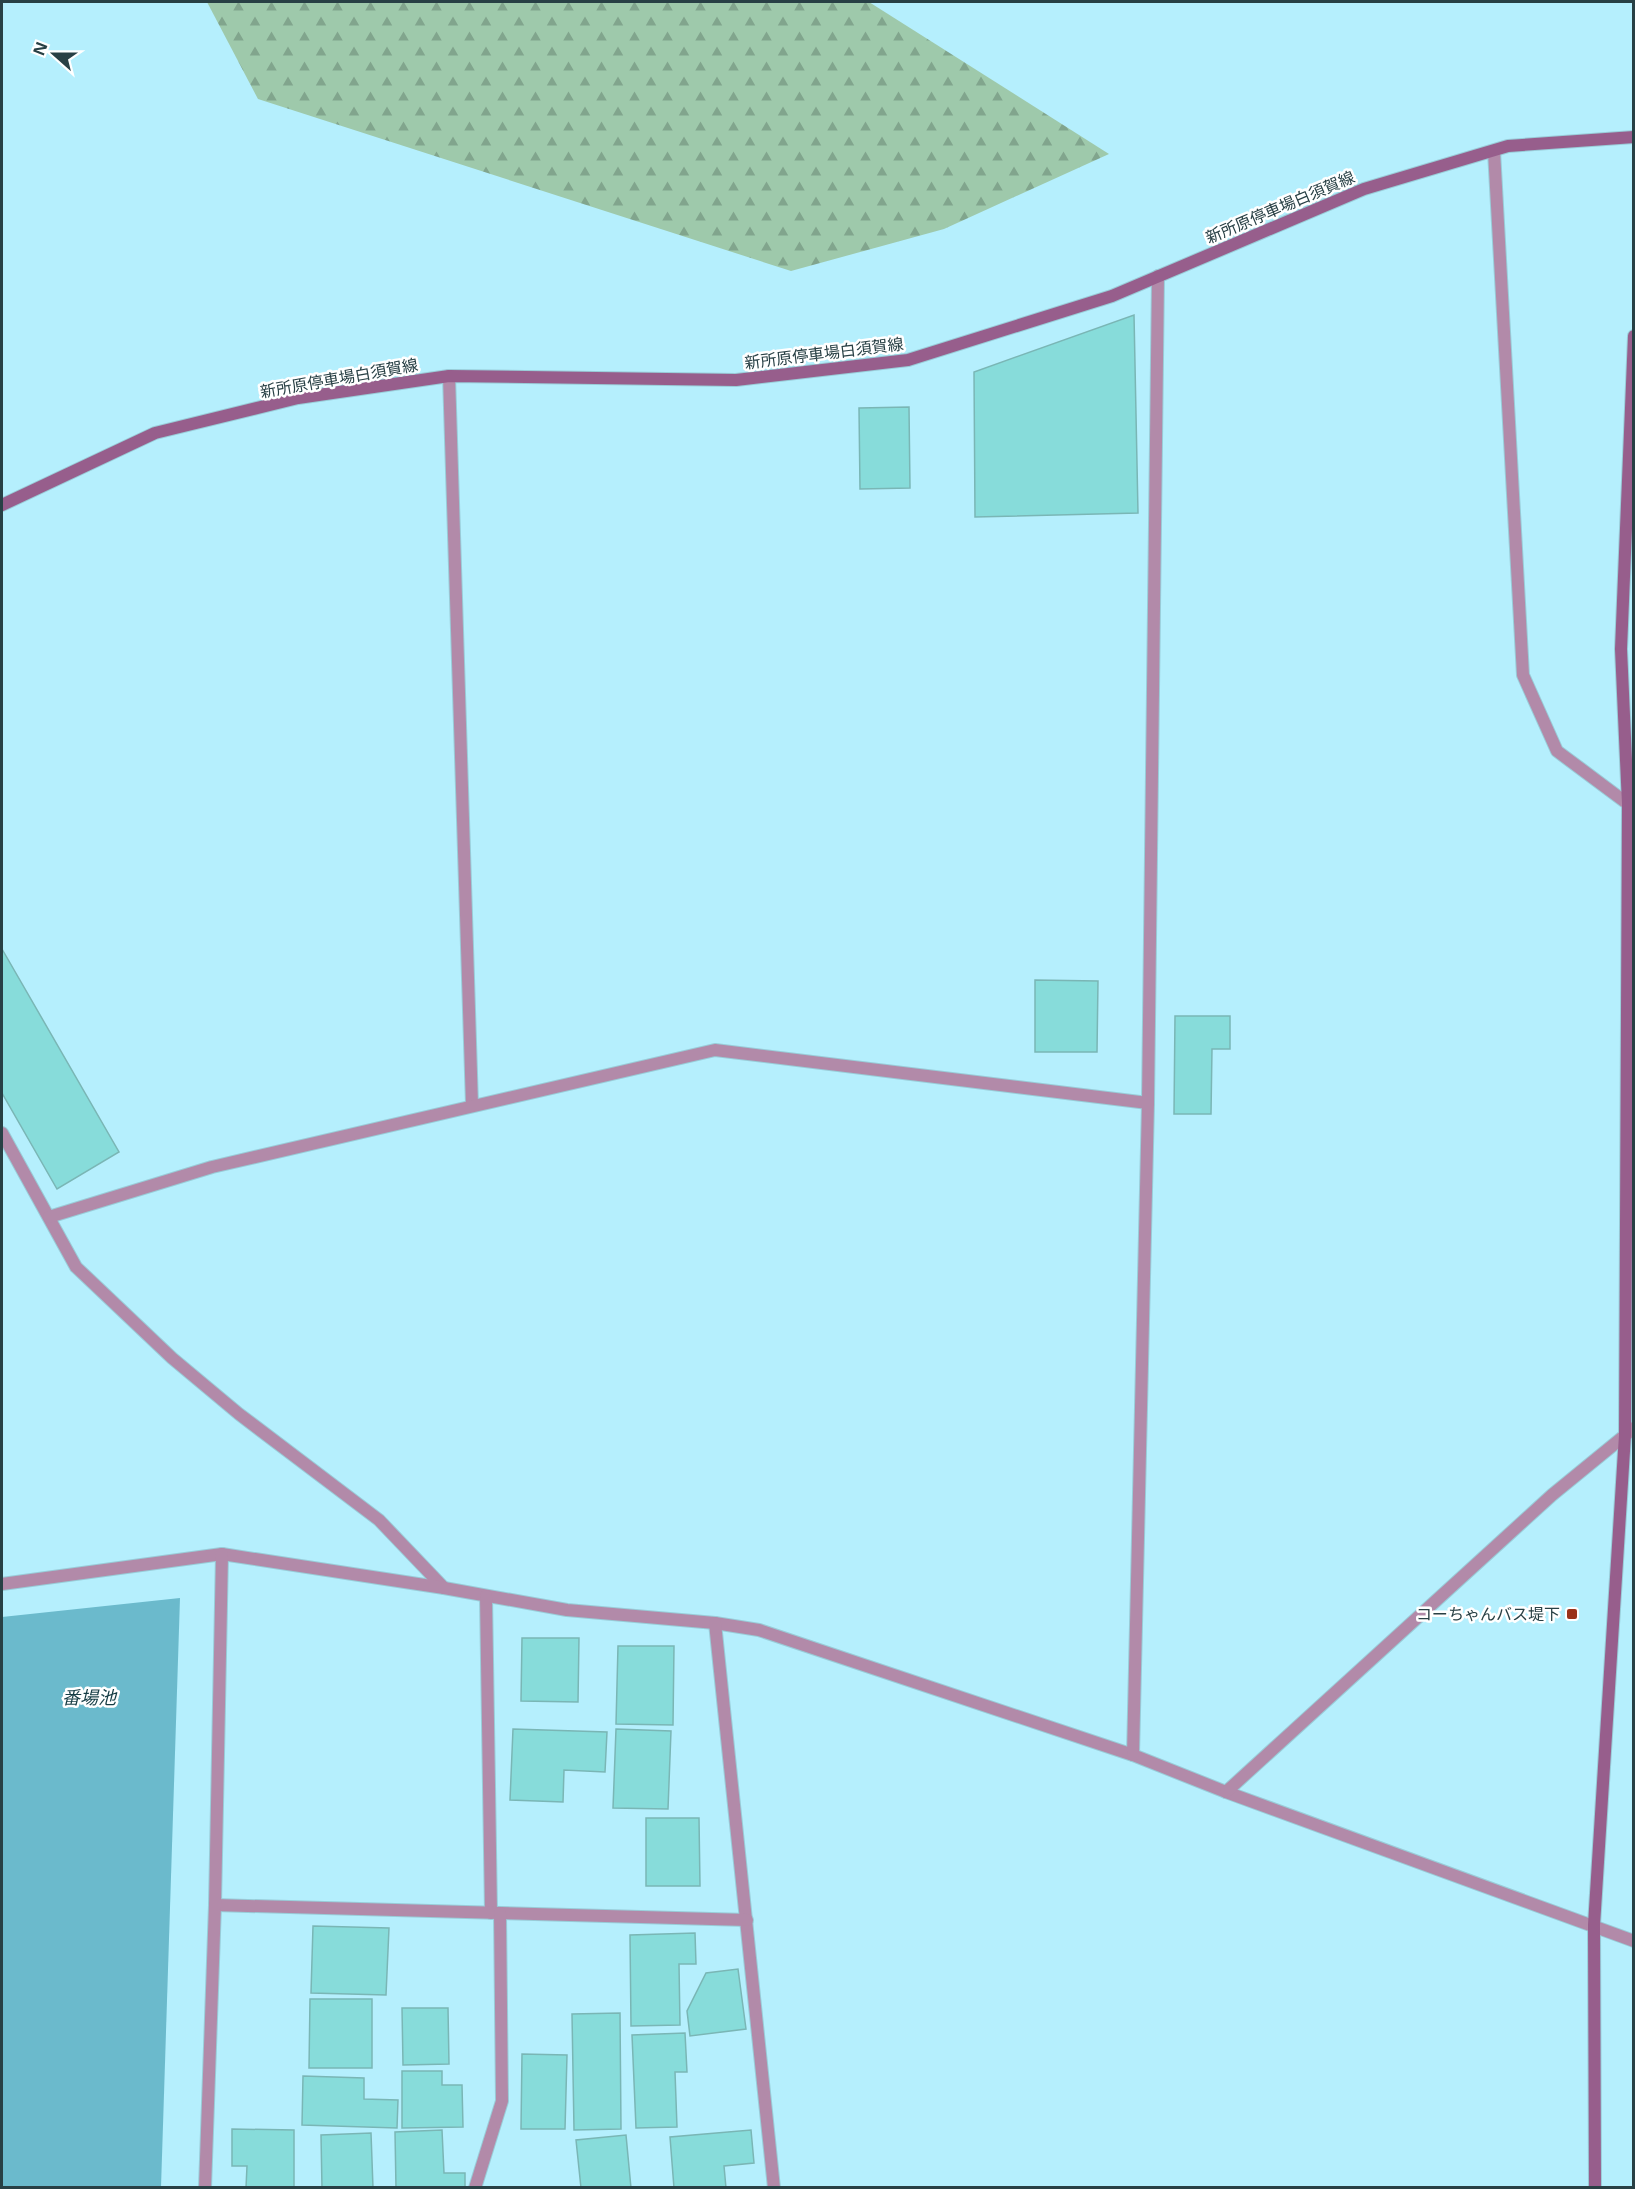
<svg xmlns="http://www.w3.org/2000/svg" width="1635" height="2189" font-family="'Noto Sans','Noto Sans JP',sans-serif">
<style>
.forest{fill:url(#forest-firs)}
.water{fill:#6bbacc}
.building{fill:#87dcda;stroke:#7ab6b5;stroke-width:1.5}
.lines{fill:none;stroke-linecap:round;stroke-linejoin:round}
.street-casing{stroke:#99ccd8;stroke-width:14}
.secondary-casing{stroke:#99ccd8;stroke-width:14}
.street{stroke:#b28aa9;stroke-width:12}
.secondary{stroke:#975e8c;stroke-width:12}
.poi-dot{fill:#9a321a;stroke:#fff;stroke-width:2}
.labels{text-anchor:middle;stroke-width:5;stroke-linejoin:round;paint-order:stroke}
.street-label{font-size:16px;fill:#284045;stroke:#fff}
.poi-label{font-size:16px;fill:#284045;stroke:#fff;text-anchor:end}
.water-label{font-size:18px;font-style:italic;fill:#153c44;stroke:#fff}
</style>
<defs>
<pattern id="forest-firs" width="22" height="20" patternUnits="userSpaceOnUse" patternTransform="scale(1.5)"><rect width="22" height="20" fill="#9ec9ab"/><path d="M5 1l3.5 6h-7zM16 11l3.5 6h-7z" fill="#81a58d"/></pattern>
</defs>
<rect width="100%" height="100%" fill="#b5effd"/>
<path class="forest" d="M207,2H869L1109,154L944,229L791,271L258,99Z"/>
<path class="water" d="M180,1598L161,2187H2V1617Z"/>
<g class="building">
<path d="M1134,315L1138,513L975,517L974,372Z"/>
<path d="M909,407L910,488L860,489L859,408Z"/>
<path d="M2,949L119,1152L57,1189L2,1093Z"/>
<path d="M1035,980L1098,981L1097,1052H1035Z"/>
<path d="M1175,1016H1230V1049H1212L1211,1114H1174Z"/>
<path d="M522,1638H579L578,1702L521,1701Z"/>
<path d="M618,1646H674L673,1725L616,1724Z"/>
<path d="M513,1729L607,1732L605,1772L564,1770L563,1802L510,1800Z"/>
<path d="M616,1729L671,1731L668,1809L613,1808Z"/>
<path d="M646,1818H699L700,1886H646Z"/>
<path d="M313,1926L389,1928L386,1995L311,1993Z"/>
<path d="M695,1933L696,1964H679L680,2025L631,2026L630,1935Z"/>
<path d="M738,1969L746,2029L690,2036L687,2011L706,1973Z"/>
<path d="M310,1999H372V2068H309Z"/>
<path d="M402,2008H448L449,2064L403,2065Z"/>
<path d="M620,2013L621,2129L574,2130L572,2014Z"/>
<path d="M685,2033L687,2072H675L677,2127L636,2128L632,2035Z"/>
<path d="M522,2054L567,2055L565,2129H521Z"/>
<path d="M402,2071H442V2085H462L463,2127L402,2128Z"/>
<path d="M303,2076L364,2078V2099L398,2100L397,2128L302,2125Z"/>
<path d="M232,2129L294,2130V2188H246L247,2166H232Z"/>
<path d="M442,2130L444,2173H465V2188H396L395,2132Z"/>
<path d="M751,2130L754,2163L724,2166L726,2188H674L670,2137Z"/>
<path d="M371,2133L373,2188H322L321,2135Z"/>
<path d="M626,2135L631,2188H581L576,2140Z"/>
</g>
<g class="lines">
<g class="street-casing">
<g id="street">
<path d="M1494,151L1523,675L1557,751L1628,804"/>
<path d="M449,376L472,1105"/>
<path d="M2,1133L76,1267L172,1358L239,1414L379,1520L444,1588"/>
<path d="M49,1217L212,1167L715,1050L1148,1103"/>
<path d="M2,1584L222,1554L444,1588L567,1610L715,1623L759,1630L1133,1755L1226,1792L1634,1941"/>
<path d="M486,1596L491,1913"/>
<path d="M715,1623L774,2188"/>
<path d="M1133,1755L1148,1103L1158,276"/>
<path d="M1226,1792L1552,1495L1634,1428"/>
<path d="M215,1905L747,1920"/>
<path d="M205,2188L215,1905L222,1554"/>
<path d="M475,2188L502,2101L500,1913"/>
</g>
</g>
<g class="secondary-casing">
<g id="secondary">
<path d="M2,505L155,433L298,398L449,376L736,380L908,360L1112,296L1364,189L1508,146L1634,137"/>
<path d="M1595,2188L1594,1925L1625,1435L1628,804L1621,649L1634,336"/>
</g>
</g>
<use href="#street" class="street"/>
<use href="#secondary" class="secondary"/>
</g>
<rect class="poi-dot" x="1566" y="1608" width="12" height="12" rx="3"/>
<g class="labels">
<g class="street-label">
<text transform="translate(1280 207) rotate(-23)" y="6">新所原停車場白須賀線</text>
<text transform="translate(824 353) rotate(-7)" y="6">新所原停車場白須賀線</text>
<text transform="translate(339 378) rotate(-10)" y="6">新所原停車場白須賀線</text>
</g>
<g class="poi-label">
<text x="1560" y="1620">コーちゃんバス堤下</text>
</g>
<g class="water-label">
<text x="89" y="1704">番場池</text>
</g>
</g>
<rect width="1635" height="2189" fill="none" stroke="#284045" stroke-width="6"/>
<g transform="translate(54 54) rotate(291)" stroke="#ffffff" stroke-width="4.5" paint-order="stroke">
<path d="M0-4.5L10 22L0 15L-10 22Z" fill="#284045"/>
<text y="-9" font-size="16" font-weight="bold" text-anchor="middle" fill="#284045">N</text>
</g>
</svg>
